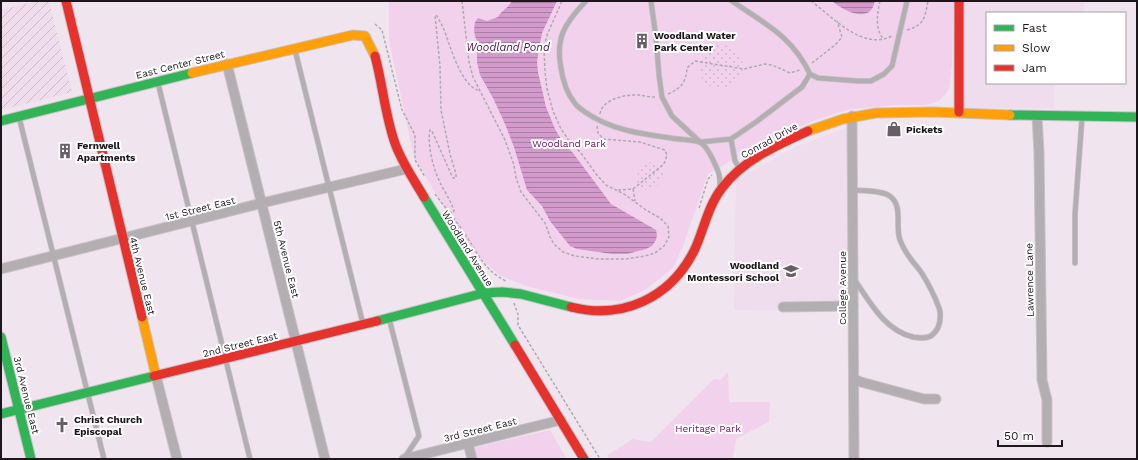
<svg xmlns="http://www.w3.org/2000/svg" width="1138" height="460" font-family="'Work Sans',sans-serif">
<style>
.built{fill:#efdcec}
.industrial{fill:url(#industrial-furrows)}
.park{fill:#f2d1ed}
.garden{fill:url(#garden-dots)}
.water{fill:url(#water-rules)}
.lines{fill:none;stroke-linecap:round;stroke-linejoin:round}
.lane-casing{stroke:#c9c1c7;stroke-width:6}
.street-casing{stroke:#c9c1c7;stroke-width:11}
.fast-casing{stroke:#c9c1c7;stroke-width:11}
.slow-casing{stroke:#c9c1c7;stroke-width:11}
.jam-casing{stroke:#c9c1c7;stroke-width:11}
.path{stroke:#afaaaf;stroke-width:1.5;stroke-dasharray:3 2;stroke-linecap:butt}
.lane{stroke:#b2aeb1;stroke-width:4.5}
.street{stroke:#b2aeb1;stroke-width:9}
.fast{stroke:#30b455;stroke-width:9}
.slow{stroke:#ff9f0a;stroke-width:9}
.jam{stroke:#e5322d;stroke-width:9}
.labels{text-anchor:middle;stroke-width:4;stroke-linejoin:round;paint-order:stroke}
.poi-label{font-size:10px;font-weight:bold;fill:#1d161c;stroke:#fff;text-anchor:start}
.street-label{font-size:10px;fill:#1d161c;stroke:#fff}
.park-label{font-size:10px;fill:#6b0f66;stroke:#fff}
.water-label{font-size:11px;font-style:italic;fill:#4d0849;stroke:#fff}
</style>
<defs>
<pattern id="industrial-furrows" width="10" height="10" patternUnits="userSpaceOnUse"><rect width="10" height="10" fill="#efdcec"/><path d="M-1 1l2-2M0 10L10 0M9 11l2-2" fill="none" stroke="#ccbcca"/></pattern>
<pattern id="garden-dots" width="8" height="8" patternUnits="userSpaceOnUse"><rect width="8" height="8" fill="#f2d1ed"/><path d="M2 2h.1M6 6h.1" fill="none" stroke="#cfb3cb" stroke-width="1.8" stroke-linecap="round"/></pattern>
<pattern id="water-rules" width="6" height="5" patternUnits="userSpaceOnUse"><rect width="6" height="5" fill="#d39bcc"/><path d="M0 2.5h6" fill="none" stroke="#ab7da5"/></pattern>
</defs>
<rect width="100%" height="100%" fill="#f0e5ee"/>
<g class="built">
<path d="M964,1H1084V13H987V83H1054V108H964Z"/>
<path d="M857,124L859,230L848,231L847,311L734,310L736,180L797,146Z"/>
</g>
<path class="industrial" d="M37,1H49L72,92L1,110V10Z"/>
<g class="park">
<path d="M389,1H953L952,64L949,90L939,101L926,105H898L851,109L815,120L741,155L708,174L683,246L673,268L645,290L620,301L579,299L526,286L499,275L467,246L414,157L389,41Z"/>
<path d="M728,372L729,402H770L769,422L736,439L733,459H609L607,455L633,439L651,442L714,379L721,380Z"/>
<path d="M550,430L567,459H475L473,448Z"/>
</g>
<g class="garden">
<circle cx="721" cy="67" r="22"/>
<path d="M649,162H655L662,168C667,188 643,200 636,179L640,168Z"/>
</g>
<g class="water">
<path d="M512,1H557L542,33L539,49L537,62L538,72L546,107L555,129L564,144L573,153L611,204L656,230L657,235L656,240L652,246L646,249L627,254H612L577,249L570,246L550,221L542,206L527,190L514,147L505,124L493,98L480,75L477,62V41L475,36L474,29L475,22L478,18L487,21L498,17C501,11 508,8 512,1Z"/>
<path d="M832,1H875C874,4 873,8 871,10C862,21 840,8 832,1Z"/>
</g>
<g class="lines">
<g class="lane-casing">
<g id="lane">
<path d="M586,1C565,23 555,38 561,68C563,81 566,92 574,102C576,106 581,109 585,112C611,130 641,134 671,138C680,140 691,139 699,142C707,144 715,164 718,171C720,176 720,182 720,186"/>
<path d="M651,1L656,38L659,75L662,97L672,116L700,142L731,139L756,122L802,87L810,74L818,78L858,81H871L884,74L892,66L907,1"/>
<path d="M732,1C765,24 792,36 810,74"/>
<path d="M295,50L363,324"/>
<path d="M158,83L250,459"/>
<path d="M19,117L104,459"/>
<path d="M731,139L735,161L740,169"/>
<path d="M853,190C862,191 884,190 891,197C903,207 895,227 900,240C904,251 911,260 918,268C926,278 931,289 936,300C937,304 940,308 940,312C941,321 939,330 931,336C925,339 919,338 913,337C884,330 870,302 854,279"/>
<path d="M1075,263V214L1082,118"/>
<path d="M389,318L419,436L405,457"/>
</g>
</g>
<g class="street-casing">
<g id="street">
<path d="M227,64L325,459"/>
<path d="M852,116L854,459"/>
<path d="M1037,116L1039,153L1042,380L1047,400V442"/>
<path d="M1,269L262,203L406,169"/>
<path d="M783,307L853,306"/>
<path d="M156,376L177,459"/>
<path d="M854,379L861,382L924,399H936"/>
<path d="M468,443L472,459"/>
<path d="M404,459L561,420"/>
</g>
</g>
<g class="fast-casing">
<g id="fast">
<path d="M1010,115L1137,117"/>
<path d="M1,121L192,73"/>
<path d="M424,197L515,345"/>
<path d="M377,321L484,293L502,292L521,294L571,307"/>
<path d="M1,337L31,459"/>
<path d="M1,414L154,376"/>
</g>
</g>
<g class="slow-casing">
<g id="slow">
<path d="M192,73L353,35L365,36L375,56"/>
<path d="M808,131L843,119L876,113L933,112L1010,115"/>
<path d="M142,317L156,376"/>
</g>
</g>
<g class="jam-casing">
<g id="jam">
<path d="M66,1L142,317"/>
<path d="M959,1V112"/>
<path d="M375,56C383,85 385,117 396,146C403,164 414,180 424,197"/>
<path d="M571,307C623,320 671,298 695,249C704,229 708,206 722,188C743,160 777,145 808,131"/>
<path d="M515,345L584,459"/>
<path d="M154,376L377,321"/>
</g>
</g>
<g class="path">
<path d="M462,1L469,62L473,77L505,140L514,165L516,178L521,192L545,223L550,237L554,244L563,252L575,256L598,259H626L645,256L655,253L664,246L669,237L668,226L660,218L646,210L624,194L606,185L596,174L581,153L570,142L561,129L553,111L547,89L545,72L544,48L547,35L562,1"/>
<path d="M811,1C833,17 862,51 892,36"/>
<path d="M880,1C877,15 875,27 883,39"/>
<path d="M375,24L382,30L402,110L415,135V160L425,177"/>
<path d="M907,30C924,25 925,18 928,1"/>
<path d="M812,63L835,45L842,37L837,21"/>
<path d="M668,94C681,88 686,83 687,68L695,61L744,69L765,64L772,65L790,73L800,70"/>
<path d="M600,114C602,99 626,94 639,95C644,96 650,97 655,97"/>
<path d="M597,126L598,133L603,139L640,142L665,150L667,155L664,164L633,189L618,190"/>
<path d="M633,189L635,201"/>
<path d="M435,194C444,206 454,218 463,231C477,251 483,270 506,281"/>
<path d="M699,208L708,179L712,175"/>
<path d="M449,212L453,213L454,211C451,200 443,190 439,180C433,168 427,143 430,130L432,131L451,174L453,178H456V174L450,154L441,110L440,66L435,15L437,16C439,20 441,23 443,27C450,44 460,86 480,91"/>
<path d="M514,303L518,314V325L600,459"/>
</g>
<use href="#lane" class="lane"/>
<use href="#street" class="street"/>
<use href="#fast" class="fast"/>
<use href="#slow" class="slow"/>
<use href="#jam" class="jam"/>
</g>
<defs>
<g id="building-bare" transform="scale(1.2)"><path d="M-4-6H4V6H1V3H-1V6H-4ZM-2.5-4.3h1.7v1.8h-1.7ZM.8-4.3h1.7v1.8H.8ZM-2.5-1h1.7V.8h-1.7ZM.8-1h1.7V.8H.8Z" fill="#675e66" stroke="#fff" stroke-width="2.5" paint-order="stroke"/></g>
<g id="shop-bare" transform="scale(1.2)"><path d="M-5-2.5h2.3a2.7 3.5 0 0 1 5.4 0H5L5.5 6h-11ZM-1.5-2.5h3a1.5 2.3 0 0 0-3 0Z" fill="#675e66" stroke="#fff" stroke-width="2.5" paint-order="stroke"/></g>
<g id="school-bare" transform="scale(1.2)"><path d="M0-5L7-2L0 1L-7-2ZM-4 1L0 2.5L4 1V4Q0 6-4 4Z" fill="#675e66" stroke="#fff" stroke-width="2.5" paint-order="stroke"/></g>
<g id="church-bare" transform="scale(1.2)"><path d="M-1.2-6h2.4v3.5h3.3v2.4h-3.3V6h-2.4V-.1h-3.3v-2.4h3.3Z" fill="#675e66" stroke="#fff" stroke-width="2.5" paint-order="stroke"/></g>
</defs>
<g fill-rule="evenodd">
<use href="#building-bare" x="642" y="41"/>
<use href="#shop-bare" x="894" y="129"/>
<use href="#building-bare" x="65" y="151"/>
<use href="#school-bare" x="791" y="271"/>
<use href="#church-bare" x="62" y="425"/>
</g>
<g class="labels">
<g class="poi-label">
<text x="654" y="39">Woodland Water<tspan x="654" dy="12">Park Center</tspan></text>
<text x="906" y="133">Pickets</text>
<text x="77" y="149">Fernwell<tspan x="77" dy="12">Apartments</tspan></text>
<text x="779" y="269" text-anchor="end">Woodland<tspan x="779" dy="12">Montessori School</tspan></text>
<text x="74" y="423">Christ Church<tspan x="74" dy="12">Episcopal</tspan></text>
</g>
<g class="street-label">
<text transform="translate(180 64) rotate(-14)" y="4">East Center Street</text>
<text transform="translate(769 140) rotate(-29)" y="4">Conrad Drive</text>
<text transform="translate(200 208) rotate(-14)" y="4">1st Street East</text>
<text transform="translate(468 248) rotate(58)" y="4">Woodland Avenue</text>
<text transform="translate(287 259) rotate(76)" y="4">5th Avenue East</text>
<text transform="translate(143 276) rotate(76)" y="4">4th Avenue East</text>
<text transform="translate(1029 280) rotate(-91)" y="4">Lawrence Lane</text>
<text transform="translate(842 288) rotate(-90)" y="4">College Avenue</text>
<text transform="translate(240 344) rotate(-14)" y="4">2nd Street East</text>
<text transform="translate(27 395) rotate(76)" y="4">3rd Avenue East</text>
<text transform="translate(480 429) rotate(-14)" y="4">3rd Street East</text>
</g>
<g class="park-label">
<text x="569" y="147">Woodland Park</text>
<text x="708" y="432">Heritage Park</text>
</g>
<g class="water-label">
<text x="508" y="51">Woodland Pond</text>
</g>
</g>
<rect width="1138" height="460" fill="none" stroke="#1d161c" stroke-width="4"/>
<rect x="986" y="12" width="140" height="72" fill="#ffffff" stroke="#a5a2a4"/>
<rect x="994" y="25" width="20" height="6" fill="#30b455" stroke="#a5a2a4"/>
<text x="1022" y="32" font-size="12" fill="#1d161c">Fast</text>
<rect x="994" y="45" width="20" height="6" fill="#ff9f0a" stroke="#a5a2a4"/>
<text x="1022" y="52" font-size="12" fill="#1d161c">Slow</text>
<rect x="994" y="65" width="20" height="6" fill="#e5322d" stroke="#a5a2a4"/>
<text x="1022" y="72" font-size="12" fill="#1d161c">Jam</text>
<path d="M998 440v6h64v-6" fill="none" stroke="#1d161c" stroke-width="2"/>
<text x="1004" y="440" font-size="12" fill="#1d161c" stroke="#ffffff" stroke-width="3" paint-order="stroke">50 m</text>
</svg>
